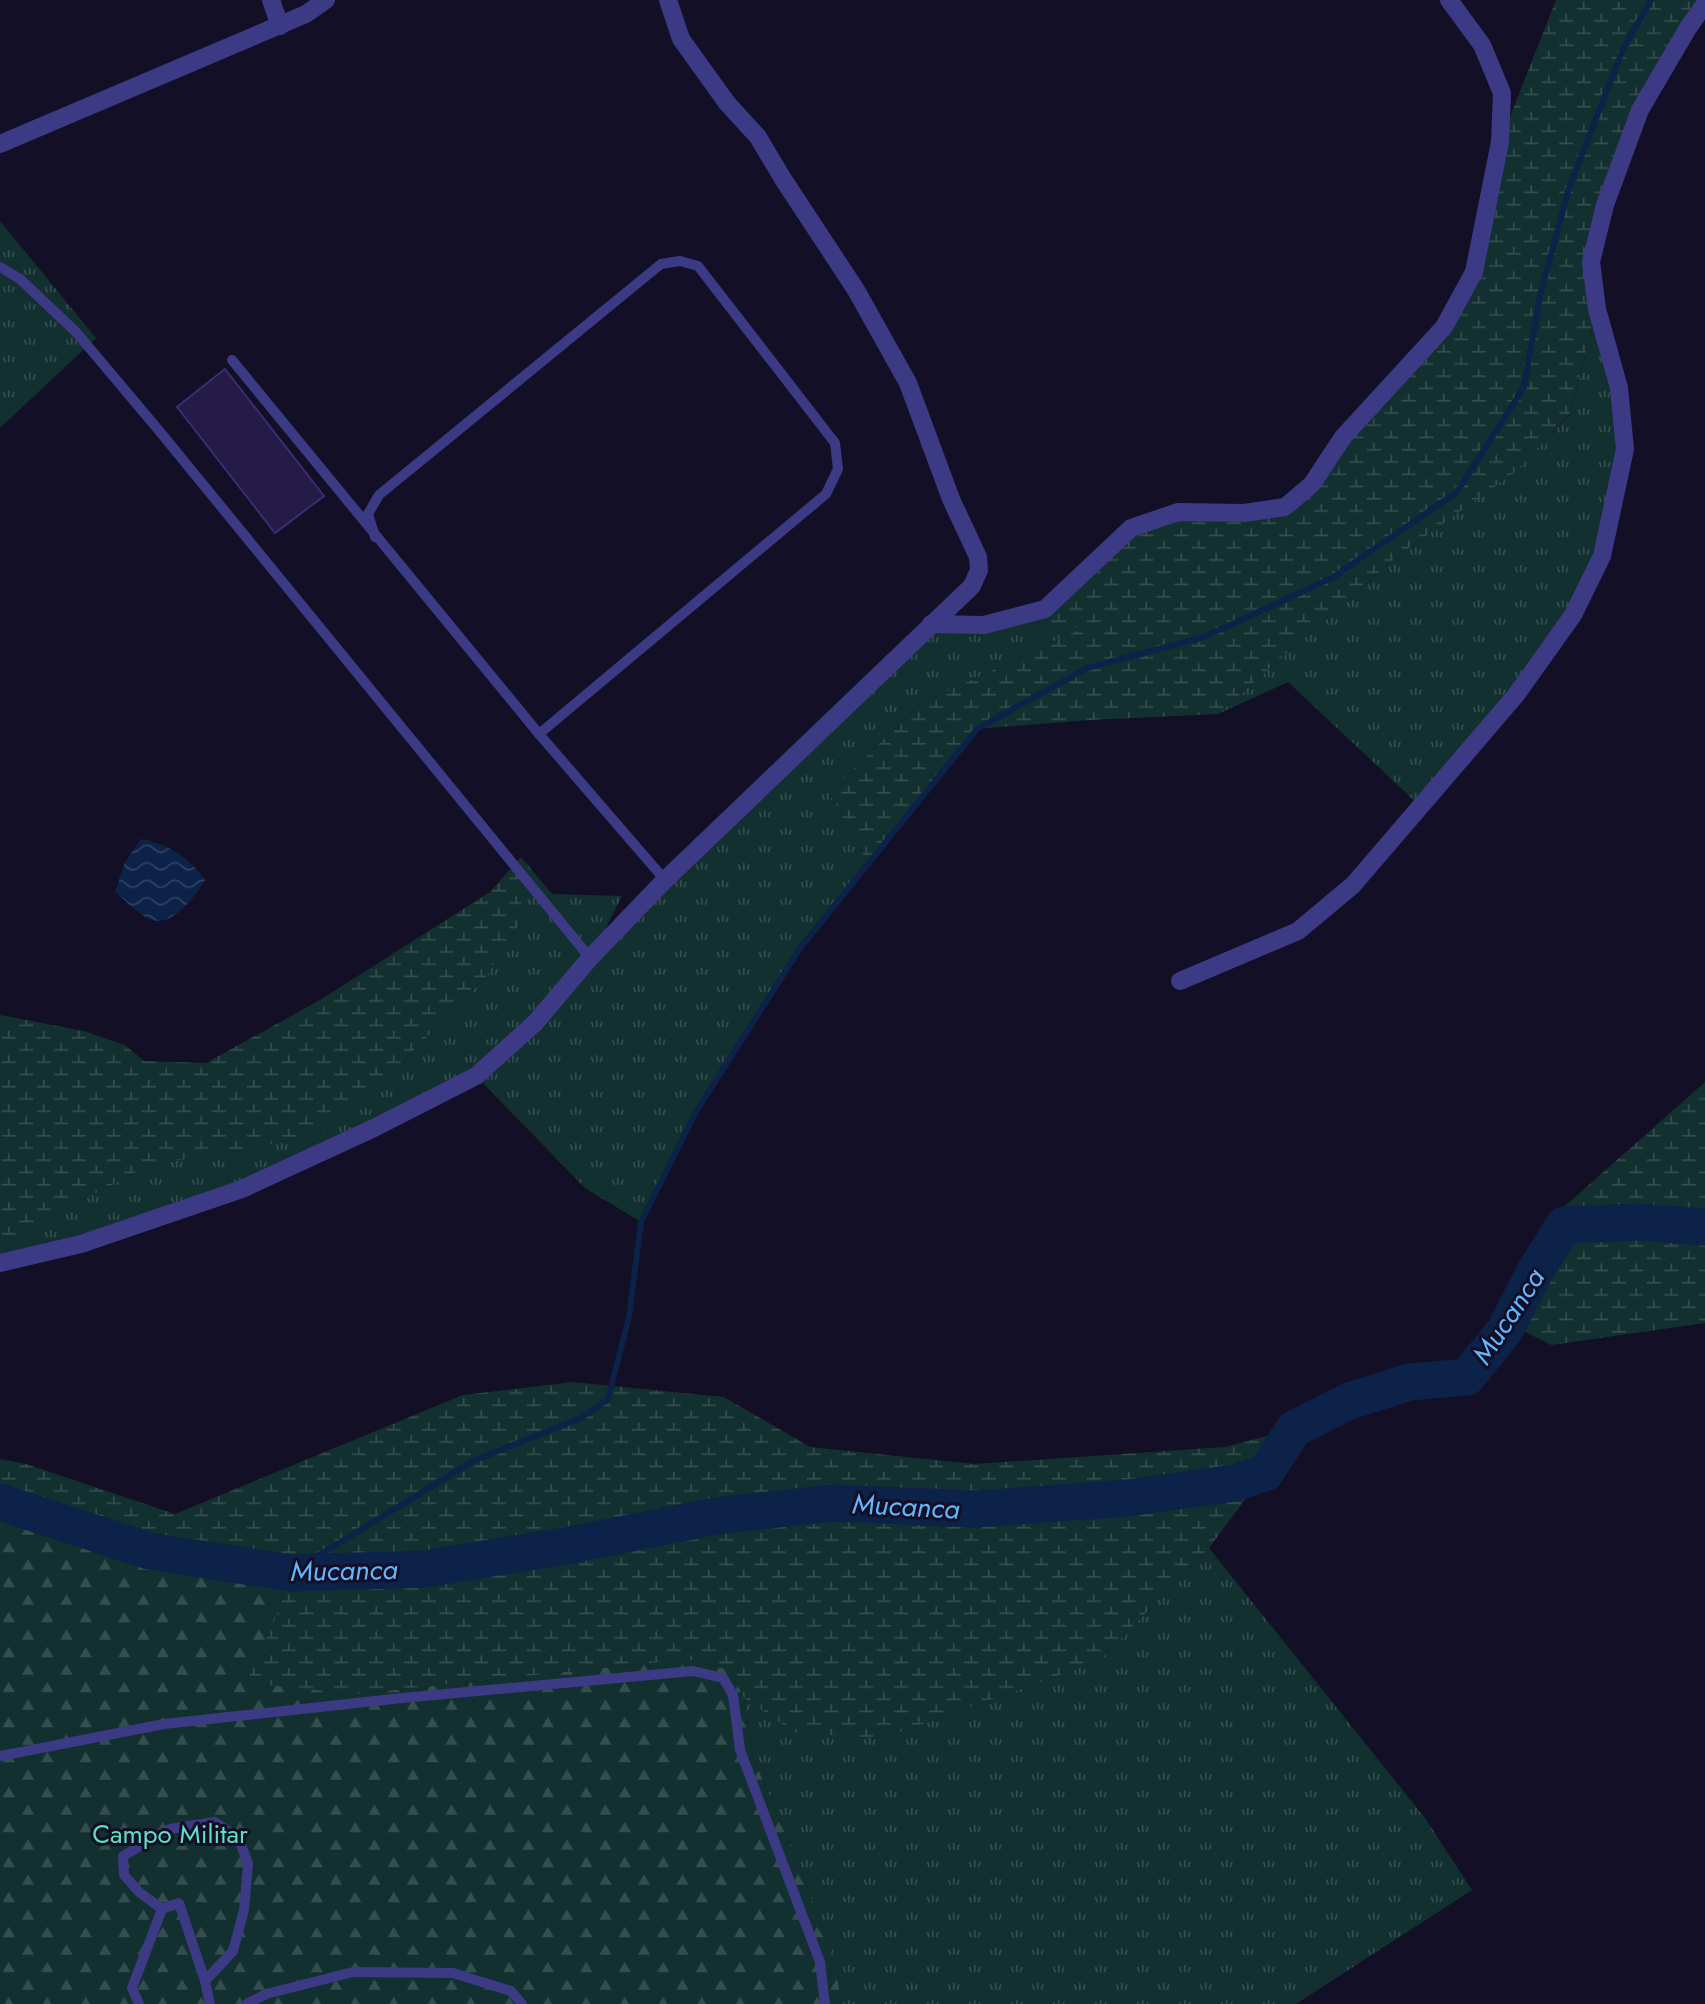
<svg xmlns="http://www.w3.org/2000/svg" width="1705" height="2004" font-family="Jost,sans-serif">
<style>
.grass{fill:url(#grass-tufts)}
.forest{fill:url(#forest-firs)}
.wetland{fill:url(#wetland-marsh)}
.water{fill:url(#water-waves)}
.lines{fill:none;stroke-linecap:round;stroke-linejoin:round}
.stream{stroke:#0c2248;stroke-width:6}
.river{stroke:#0c2248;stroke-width:37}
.building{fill:#241b47;stroke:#3b2d73;stroke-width:2}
.lane{stroke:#3d3a85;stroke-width:10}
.street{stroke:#3d3a85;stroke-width:18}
.labels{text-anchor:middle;stroke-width:6;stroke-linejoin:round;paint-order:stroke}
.park-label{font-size:26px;fill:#5fe0c0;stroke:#130f26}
.water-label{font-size:28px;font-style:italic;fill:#62b6ff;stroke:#130f26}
</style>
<defs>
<pattern id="grass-tufts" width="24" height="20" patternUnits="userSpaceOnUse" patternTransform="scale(1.75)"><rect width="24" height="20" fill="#12302f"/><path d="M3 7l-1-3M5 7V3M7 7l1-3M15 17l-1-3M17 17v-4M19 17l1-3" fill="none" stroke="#344d4e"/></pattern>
<pattern id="forest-firs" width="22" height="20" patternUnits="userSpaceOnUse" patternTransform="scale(1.75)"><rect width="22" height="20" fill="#12302f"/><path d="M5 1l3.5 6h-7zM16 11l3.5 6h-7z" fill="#344d4e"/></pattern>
<pattern id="wetland-marsh" width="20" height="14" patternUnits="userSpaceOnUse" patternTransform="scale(1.75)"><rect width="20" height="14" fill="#12302f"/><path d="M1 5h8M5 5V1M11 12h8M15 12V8" fill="none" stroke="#344d4e"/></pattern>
<pattern id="water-waves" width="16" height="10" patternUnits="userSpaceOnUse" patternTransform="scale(1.75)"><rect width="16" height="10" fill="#0c2248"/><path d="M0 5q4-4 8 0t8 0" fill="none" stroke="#2f4163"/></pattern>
</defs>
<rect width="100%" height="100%" fill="#130f26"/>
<g class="grass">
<path d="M0,221L96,338L0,428Z"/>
<path d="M1597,309L1625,449L1602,556L1573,615L1420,806L1288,682L1218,714L1396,557L1520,466L1570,415Z"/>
<path d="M931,624L1087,626L918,705L829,793L869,865L801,948L697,1110L641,1222L585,1188L476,1076L242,1189L0,1263V1242L8,1243L63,1211L149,1165L237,1151L318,1134L381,1084L485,978L521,921V857L552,894L622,896L592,955Z"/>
<path d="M1209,1548L1425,1818L1472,1890L1296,2004H841L835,1959L796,1859L753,1757L744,1698L808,1733L881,1739L1099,1661Z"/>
</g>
<path class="forest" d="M0,1502L149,1551L290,1573L275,1619L356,1694L687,1659L730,1670L744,1698L753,1757L796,1859L835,1959L841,2004H0Z"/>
<g class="wetland">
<path d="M1556,0H1705L1640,110L1591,262L1597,309L1570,414L1515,472L1396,557L1218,714L1090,720L977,729L869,865L829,793L918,705L1085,627L984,625L1045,609L1131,528L1178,512L1285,507L1393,382L1474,272L1500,142Z"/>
<path d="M521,857V921L485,978L381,1084L318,1134L237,1151L149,1165L63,1211L8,1243L0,1242V1015L84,1031L125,1045L144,1061L206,1063L320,1000L490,892Z"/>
<path d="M1705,1082V1323L1551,1345L1508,1323L1565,1206Z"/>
<path d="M573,1382L724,1397L810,1447L974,1464L1225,1447L1294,1429L1265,1473L1209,1548L1099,1661L881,1739L794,1732L744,1698L730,1670L687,1659L356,1694L246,1683L275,1619L290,1573L149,1551L0,1502V1459L26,1464L175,1514L463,1395Z"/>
</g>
<path class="water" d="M141,839C168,844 189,857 205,880C194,898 170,932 145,917C134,910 125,900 115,892L125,862Z"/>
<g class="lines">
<path class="stream" d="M290,1573L473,1461L581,1418L608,1399L629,1317L641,1222L697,1110L801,947L977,729L1087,668L1204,637L1332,578L1457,492L1524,387L1540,296L1569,188L1623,49L1651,0"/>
<path class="river" d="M0,1502L149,1551L290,1573L424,1569L565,1546L716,1516L833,1503L976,1509L1128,1498L1234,1483L1265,1473L1294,1429L1349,1401L1410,1382L1467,1377L1505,1330L1534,1273L1564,1225L1638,1222L1705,1227"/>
</g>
<path class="building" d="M225,369L324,496L275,533L177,407Z"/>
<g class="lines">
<g class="lane">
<path d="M0,267L20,279L76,332L161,433L590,958"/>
<path d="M232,360L539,734L665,880"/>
<path d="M375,537L368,514L379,495L661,264L680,261L698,266L835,443L838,469L826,494L539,734"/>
<path d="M0,1756L164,1724L402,1698L693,1671L723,1678L733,1695L740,1750L820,1962L825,2004"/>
<path d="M162,1909L139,1892L124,1875L123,1856L170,1829L215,1822L239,1839L248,1864L244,1910L233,1951L205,1981L210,2004"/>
<path d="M139,2004L132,1988L162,1909L179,1903L205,1981"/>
<path d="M247,2004L266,1994L353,1972L453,1973L511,1991L522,2004"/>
</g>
<g class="street">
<path d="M271,0L280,26"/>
<path d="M0,144L306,14L326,0"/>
<path d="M931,624L984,625L1045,609L1131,528L1178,512L1244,513L1285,507L1312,484L1343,437L1444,327L1474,272L1500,142L1502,93L1482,45L1449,0"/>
<path d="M1180,981L1298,931L1353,885L1516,695L1573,615L1602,556L1625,449L1619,388L1597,309L1591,262L1605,205L1640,110L1688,28L1705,4"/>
<path d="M0,1263L81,1244L242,1189L374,1128L476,1076L535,1023L590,958L665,880L972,586L979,570L978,557L951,499L908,383L856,290L783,179L758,137L727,103L681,39L668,0"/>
</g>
</g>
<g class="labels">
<g class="park-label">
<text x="170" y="1843">Campo Militar</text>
</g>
<g class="water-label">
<text transform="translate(1508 1316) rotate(-57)" y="10">Mucanca</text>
<text transform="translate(906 1506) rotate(3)" y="10">Mucanca</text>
<text transform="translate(344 1570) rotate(-1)" y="10">Mucanca</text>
</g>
</g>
</svg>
